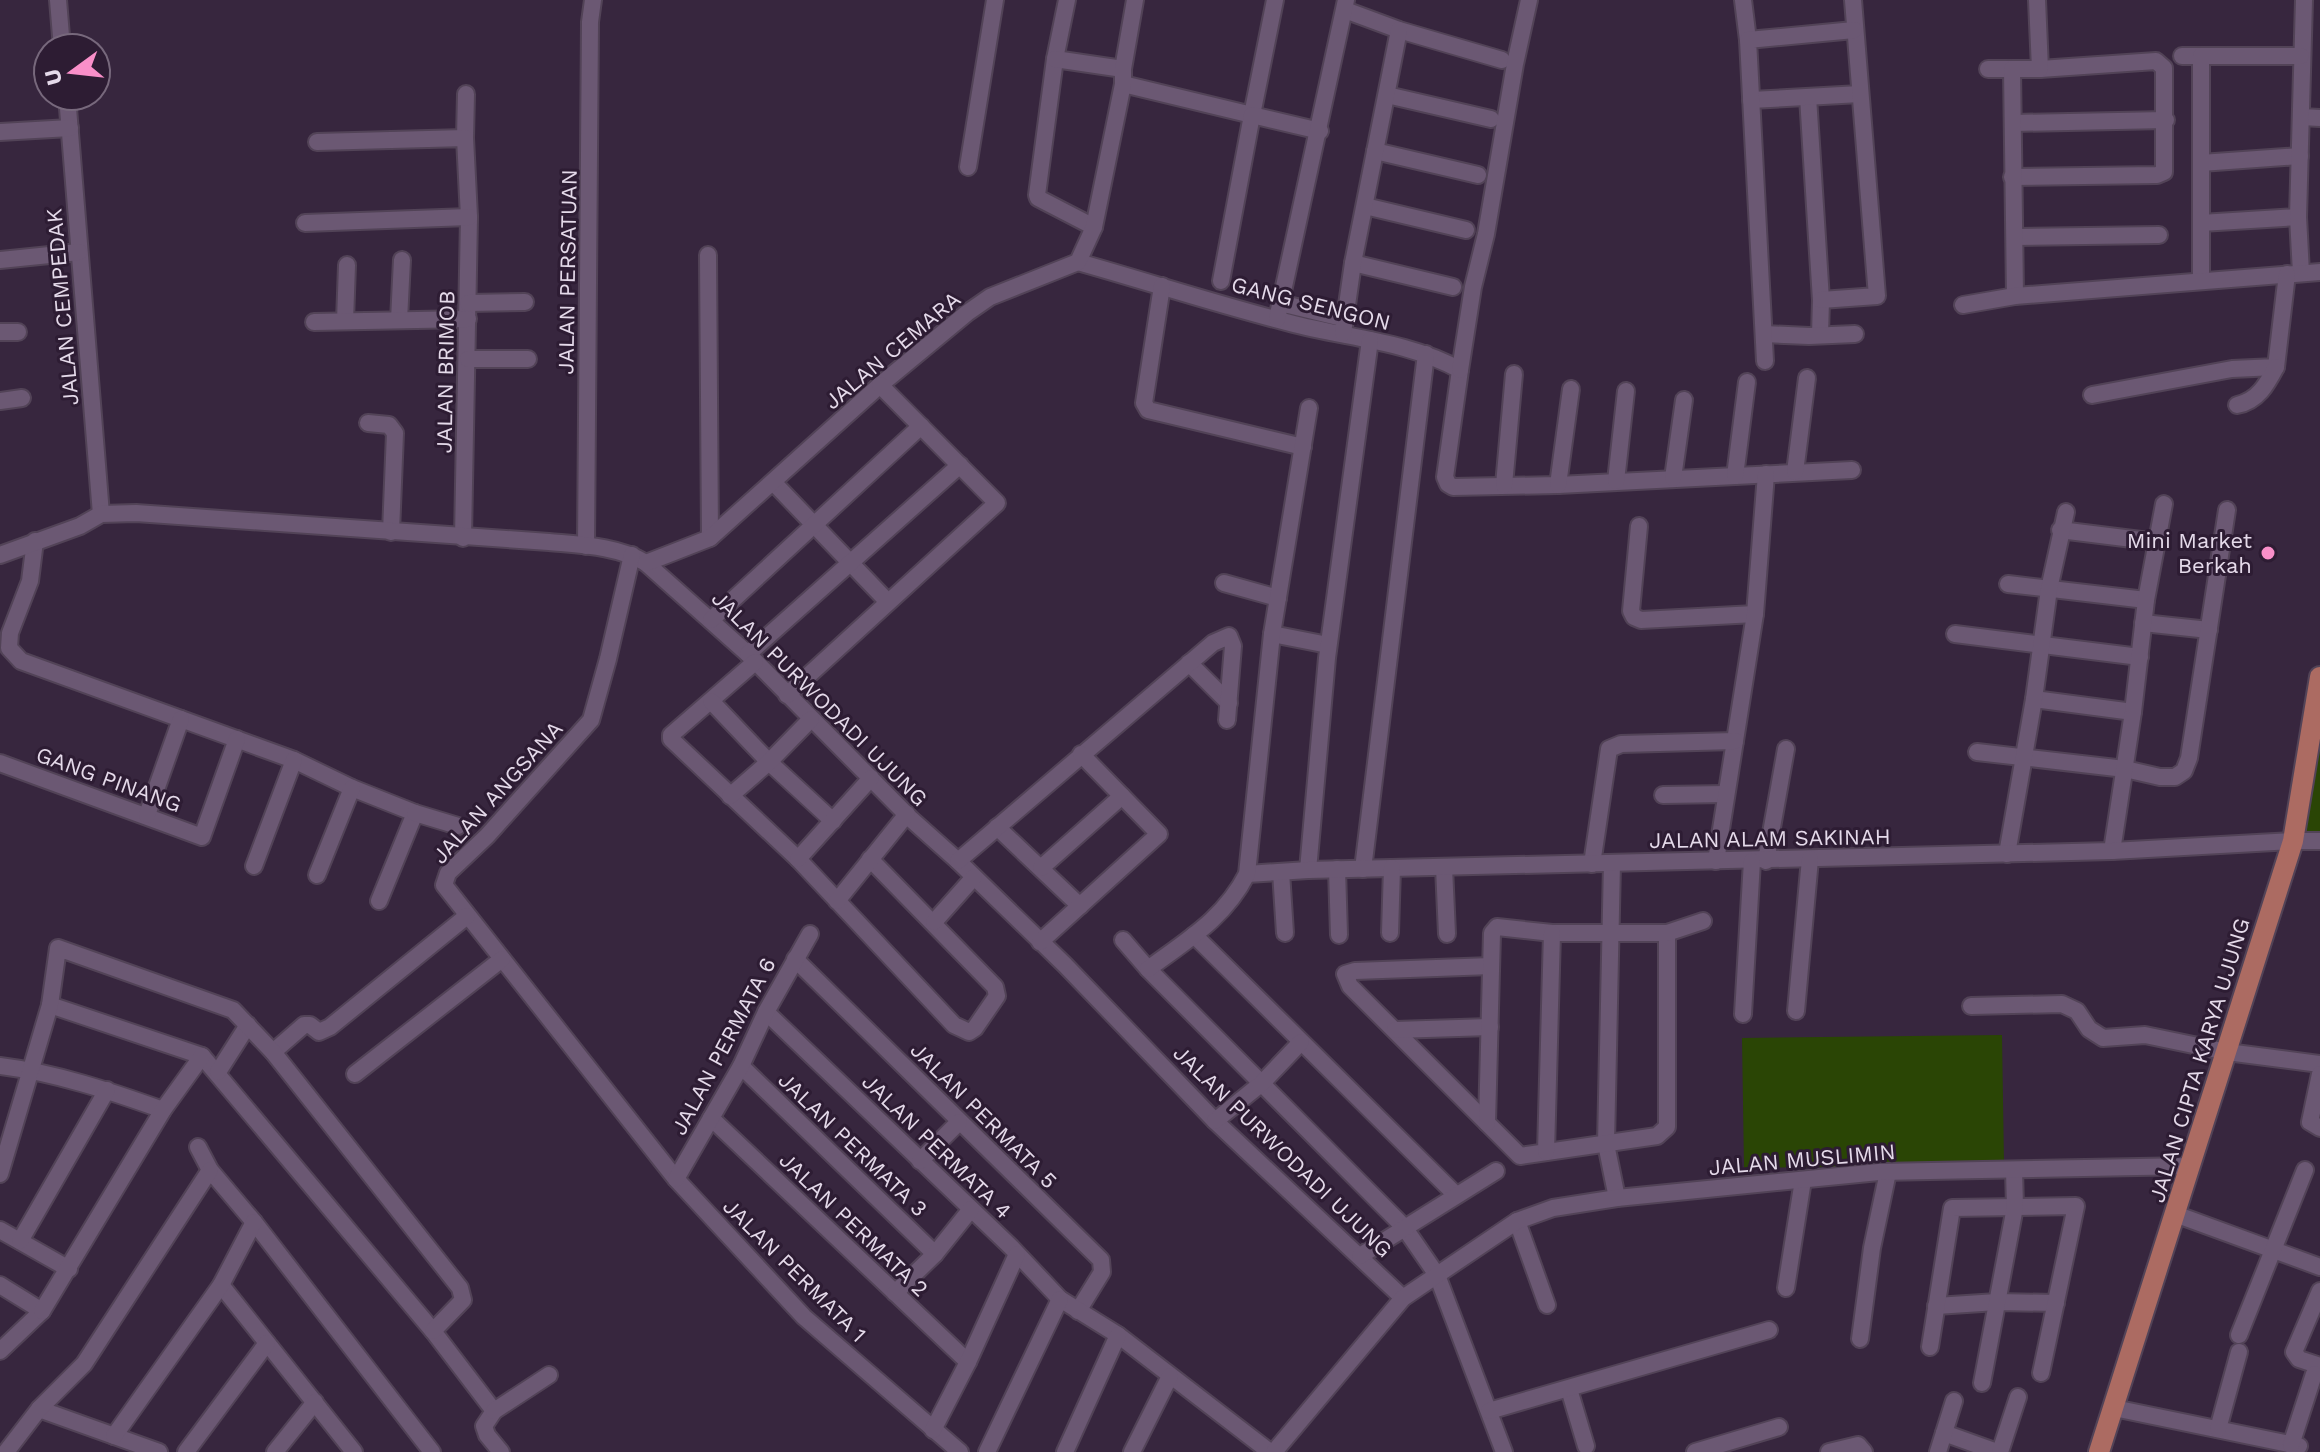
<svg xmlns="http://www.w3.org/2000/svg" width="2320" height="1452" font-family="'Work Sans',sans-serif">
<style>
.green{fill:#2a4505}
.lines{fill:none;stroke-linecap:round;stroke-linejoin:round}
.minor-casing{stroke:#524357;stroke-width:20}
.major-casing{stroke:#524357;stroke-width:24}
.minor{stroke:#6b5873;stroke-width:16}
.major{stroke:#ac6b62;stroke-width:20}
.poi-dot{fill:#f98fc9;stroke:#2d1c33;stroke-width:3}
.labels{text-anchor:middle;stroke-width:6;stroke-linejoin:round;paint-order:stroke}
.street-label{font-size:22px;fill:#e5daea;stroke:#2d1c33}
.poi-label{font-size:22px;fill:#e5daea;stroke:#2d1c33;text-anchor:end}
</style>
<rect width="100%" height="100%" fill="#37263e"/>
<g class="green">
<path d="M2320,669V838L2291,839Z"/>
<path d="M2002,1035L2004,1165L1744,1168L1742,1038Z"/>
</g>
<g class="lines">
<g class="minor-casing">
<g id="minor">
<path d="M58,0L62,48"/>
<path d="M1067,0L1055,59L1037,195L1038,198L1094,227"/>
<path d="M1743,0L1748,40"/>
<path d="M1345,10L1399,30L1502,60"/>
<path d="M2182,56H2201"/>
<path d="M1055,59L1123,69"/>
<path d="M1988,69H2012"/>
<path d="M1123,84L1252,115L1275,0"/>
<path d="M1387,95L1491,119"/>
<path d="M67,96L101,514"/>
<path d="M1808,97L1821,300L1820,335"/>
<path d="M1751,100L1860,94"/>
<path d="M2302,117L2320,118"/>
<path d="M2014,123L2166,120"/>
<path d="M0,132L70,128"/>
<path d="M465,138L466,94"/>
<path d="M317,142L465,138L469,217L463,538"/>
<path d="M1375,151L1478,175"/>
<path d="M2201,163L2300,156"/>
<path d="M968,167L995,0"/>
<path d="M2012,177L2157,175L2164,172V68L2156,61L2040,69"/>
<path d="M1365,206L1466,230"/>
<path d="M305,223L469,217"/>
<path d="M2201,223L2298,217"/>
<path d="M2016,237L2159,235"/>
<path d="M708,255L710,538"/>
<path d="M0,260L79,252"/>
<path d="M1078,262C1149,282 1219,305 1290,323C1346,338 1408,341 1460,370L1445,477L1448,484L1453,487L1558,485L1852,470"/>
<path d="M1353,263L1453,287"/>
<path d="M2301,273L2298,217L2304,0"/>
<path d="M2201,279V56H2301"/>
<path d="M1221,281L1252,115L1320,131"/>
<path d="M1162,286L1144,403L1148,410L1303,447"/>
<path d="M2015,296L2012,69H2040L2037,0"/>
<path d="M1821,300L1877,296L1853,0"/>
<path d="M468,303L525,302"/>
<path d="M1280,303L1346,319"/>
<path d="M1963,305L2015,296L2320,272"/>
<path d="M1277,319L1346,0"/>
<path d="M399,320L402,260"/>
<path d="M345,321L347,265"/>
<path d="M314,322L468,319"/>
<path d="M0,332H18"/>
<path d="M1343,333L1353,263L1399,30"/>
<path d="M1764,334L1809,336L1855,334"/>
<path d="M468,359H528"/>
<path d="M1765,361L1748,40L1854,30"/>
<path d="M1460,370L1473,287L1486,234L1515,64L1529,0"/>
<path d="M2092,395L2232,369L2276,367L2287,274"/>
<path d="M0,401L22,398"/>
<path d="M2237,405C2258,401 2267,384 2276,367"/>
<path d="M368,423L389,425L395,433L391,532"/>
<path d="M1795,472L1807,378"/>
<path d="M1735,476L1747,382"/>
<path d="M1673,478L1684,400"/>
<path d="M1616,481L1626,391"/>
<path d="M773,482L888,602"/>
<path d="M1504,485L1514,374"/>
<path d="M1558,485L1571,389"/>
<path d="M1639,526L1631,611L1634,617L1641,620L1755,614"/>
<path d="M2060,530L2157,542"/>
<path d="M35,541L30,581L10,633L9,648L21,661L294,760L352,788L415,813L379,901"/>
<path d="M586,546L590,22L593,0"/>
<path d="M0,555L80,526L101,514L136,513L549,542C581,545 618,546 646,563L748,654L911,819L958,861L1065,965L1215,1121L1403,1298"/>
<path d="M632,555L608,659L591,720L487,836L448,873L444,885L676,1179L804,1317L960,1452"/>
<path d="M646,563L710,538L880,385L967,313L990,297L1078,262L1094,227L1123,84V69L1135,0"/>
<path d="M1224,583L1278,598"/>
<path d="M2008,584L2146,600"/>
<path d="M711,620L921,426"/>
<path d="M2143,623L2209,630"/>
<path d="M1272,634L1328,645"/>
<path d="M1955,634L2140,657"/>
<path d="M748,654L960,465"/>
<path d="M755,662L671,735V739L798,859L954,1025L969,1032L975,1028L997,996L995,987L870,859"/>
<path d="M1189,663L1229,703"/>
<path d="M787,695L997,503L880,385"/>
<path d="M2034,699L2133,712"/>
<path d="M711,701L769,762L833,821"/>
<path d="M1977,752L2125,769L2160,777H2175L2184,771L2189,758L2227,510"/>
<path d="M0,763L202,837L237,739"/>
<path d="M1663,795L1726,794"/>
<path d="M730,796L769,762L811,719"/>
<path d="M415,813L458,826"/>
<path d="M147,815L181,719"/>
<path d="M997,827L1080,906"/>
<path d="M2112,851L2133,712L2146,600L2164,504"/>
<path d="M2007,854L2034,699L2049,589L2066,512"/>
<path d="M798,859L871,778"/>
<path d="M958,861L1213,643L1229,636L1233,646L1227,720"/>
<path d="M1716,861L1755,614L1766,474"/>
<path d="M1766,861L1786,749"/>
<path d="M1612,863L1606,1144L1617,1198"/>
<path d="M1592,864L1609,749L1621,744L1735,741"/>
<path d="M254,866L294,760"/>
<path d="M1444,867L1447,934"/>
<path d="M1041,868L1122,796"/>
<path d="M1337,869L1339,935"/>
<path d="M1363,869L1426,354"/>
<path d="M1308,870L1327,658L1370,340"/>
<path d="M1281,872L1285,933"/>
<path d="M1247,874L1308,870L2112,851L2293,841H2320"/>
<path d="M317,875L352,788"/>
<path d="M837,901L907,814"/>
<path d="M934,922L974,877"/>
<path d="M1390,933L1392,868"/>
<path d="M1194,935L1456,1195"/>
<path d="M1123,940L1148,969L1404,1227L1437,1275L1504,1452"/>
<path d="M1040,942L1159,834L1081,754"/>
<path d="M795,959L1101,1260L1102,1272L1078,1311"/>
<path d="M1491,966L1355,971L1345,974L1350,986L1520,1156L1657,1136L1667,1127V933"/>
<path d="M1148,969C1187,940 1224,919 1247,874L1272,634L1309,408"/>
<path d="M50,1005L202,1056L433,1331L494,1411L484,1426L487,1435L501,1452"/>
<path d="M1971,1006L2062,1004L2077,1011L2089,1029L2103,1038L2145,1035L2227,1052L2320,1064"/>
<path d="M1796,1011L1810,859"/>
<path d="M766,1012L1011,1247L1060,1299L1118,1335L1270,1452"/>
<path d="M1743,1014L1752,861"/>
<path d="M1395,1030L1490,1027"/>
<path d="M273,1052L304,1025H310L319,1032L330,1027L467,916"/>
<path d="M0,1066C56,1073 110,1091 163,1110"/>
<path d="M741,1066L935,1254"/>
<path d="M218,1072L248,1025"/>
<path d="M355,1074L502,959"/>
<path d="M2320,1074L2310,1122L2320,1128"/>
<path d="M711,1118L968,1362"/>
<path d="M1215,1121L1262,1083L1301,1042"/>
<path d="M1487,1123L1492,933L1497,927L1552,933H1667L1703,921"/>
<path d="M198,1147L210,1170L254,1222L432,1452"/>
<path d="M1546,1152L1552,933"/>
<path d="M920,1161L959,1122"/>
<path d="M0,1174L50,1005L58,948L233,1010L273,1052L460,1288L463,1300L433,1331"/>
<path d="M676,1179L741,1066L766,1012L810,934"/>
<path d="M2175,1214L2320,1267"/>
<path d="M1517,1221L1547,1305"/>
<path d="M0,1230L69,1269"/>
<path d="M20,1241L107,1090"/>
<path d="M1360,1256L1496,1171"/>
<path d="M0,1285L42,1311L0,1351"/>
<path d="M221,1285L354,1452"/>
<path d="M1786,1288L1803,1180"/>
<path d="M2320,1291L2294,1352L2299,1359L2320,1366"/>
<path d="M895,1293L935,1254L971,1209"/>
<path d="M1936,1306L1997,1302L2056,1303"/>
<path d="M42,1311L163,1110L202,1056"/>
<path d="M2239,1335L2305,1170"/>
<path d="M1860,1339L1872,1248L1888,1172"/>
<path d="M1930,1347L1952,1208L2076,1206L2041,1373"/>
<path d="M1982,1383L2015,1207L2014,1170"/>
<path d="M1569,1389L1586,1446"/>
<path d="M2114,1408L2299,1446"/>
<path d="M39,1409L159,1452"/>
<path d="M494,1411L549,1375"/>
<path d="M1489,1411L1769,1330"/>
<path d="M2218,1429L2239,1352"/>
<path d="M933,1430L968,1362L1017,1254"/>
<path d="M1944,1433L1997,1452"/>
<path d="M114,1436L221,1285L254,1222"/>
<path d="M2291,1445L2314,1374"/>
<path d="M6,1452L39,1409L84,1364L210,1170"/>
<path d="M186,1452L267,1343"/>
<path d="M275,1452L315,1402"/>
<path d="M987,1452L1060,1299"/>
<path d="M1065,1452L1118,1335"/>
<path d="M1132,1452L1170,1376"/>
<path d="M1274,1452L1403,1298L1517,1221L1553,1208L1617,1198L1879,1172L2191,1166"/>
<path d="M1695,1452L1779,1427"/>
<path d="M1829,1452L1858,1445L1864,1452"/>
<path d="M1938,1452L1954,1401"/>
<path d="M2000,1452L2018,1397"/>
</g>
</g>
<g class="major-casing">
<path id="major" d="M2099,1452L2293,841L2320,677"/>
</g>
<use href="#minor" class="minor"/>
<use href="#major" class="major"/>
</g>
<circle class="poi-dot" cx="2268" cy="553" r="8"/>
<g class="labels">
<g class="street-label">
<text transform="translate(567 272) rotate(-89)" y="8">JALAN PERSATUAN</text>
<text transform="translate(1311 303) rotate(14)" y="8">GANG SENGON</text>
<text transform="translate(62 307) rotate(-95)" y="8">JALAN CEMPEDAK</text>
<text transform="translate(892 350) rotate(-40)" y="8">JALAN CEMARA</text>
<text transform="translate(445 372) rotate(-89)" y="8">JALAN BRIMOB</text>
<text transform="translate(820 698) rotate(45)" y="8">JALAN PURWODADI UJUNG</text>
<text transform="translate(109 779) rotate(20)" y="8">GANG PINANG</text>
<text transform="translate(497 792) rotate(-48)" y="8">JALAN ANGSANA</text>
<text transform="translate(1770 838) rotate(-1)" y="8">JALAN ALAM SAKINAH</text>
<text transform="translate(723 1046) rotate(-62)" y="8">JALAN PERMATA 6</text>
<text transform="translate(2199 1060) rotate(-73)" y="8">JALAN CIPTA KARYA UJUNG</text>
<text transform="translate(984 1115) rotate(45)" y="8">JALAN PERMATA 5</text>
<text transform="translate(853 1144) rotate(44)" y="8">JALAN PERMATA 3</text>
<text transform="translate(937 1146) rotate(44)" y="8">JALAN PERMATA 4</text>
<text transform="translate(1283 1151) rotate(44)" y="8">JALAN PURWODADI UJUNG</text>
<text transform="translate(1802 1159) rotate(-5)" y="8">JALAN MUSLIMIN</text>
<text transform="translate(854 1224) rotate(44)" y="8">JALAN PERMATA 2</text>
<text transform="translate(795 1270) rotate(45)" y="8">JALAN PERMATA 1</text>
</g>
<g class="poi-label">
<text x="2252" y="548">Mini Market<tspan x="2252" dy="25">Berkah</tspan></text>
</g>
</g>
<g transform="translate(72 72) rotate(255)"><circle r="38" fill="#2d1c33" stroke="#77687c" stroke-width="2"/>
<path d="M0-6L14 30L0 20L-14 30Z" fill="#f98fc9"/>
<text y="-12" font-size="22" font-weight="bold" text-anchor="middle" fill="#e5daea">U</text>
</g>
</svg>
